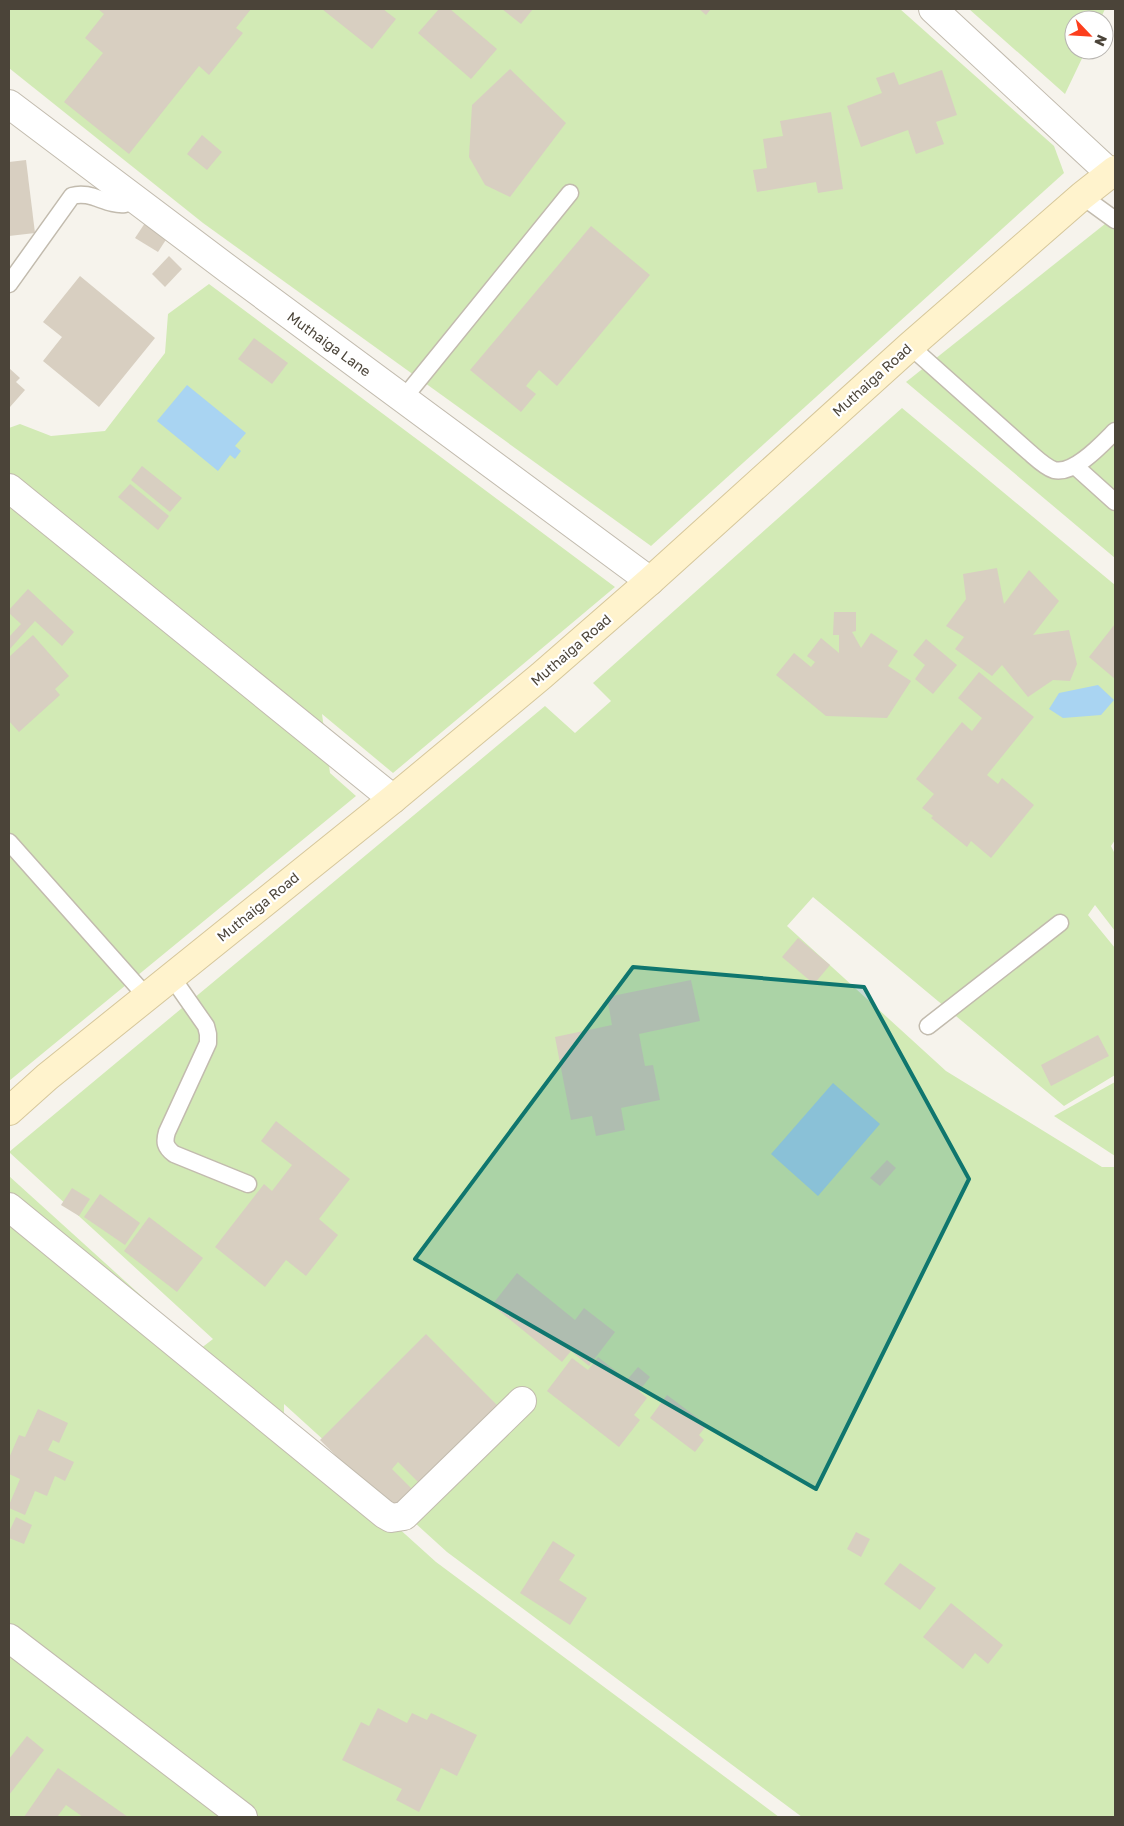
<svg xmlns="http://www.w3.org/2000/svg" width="1124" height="1826" font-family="'Golos Text',sans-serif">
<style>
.green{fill:#d2eab5}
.water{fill:#a9d4f2}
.building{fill:#d8cfc1}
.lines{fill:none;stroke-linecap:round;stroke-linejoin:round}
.service-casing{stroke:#c2bbae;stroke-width:19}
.minor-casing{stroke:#c2bbae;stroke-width:30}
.secondary-casing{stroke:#d6c79b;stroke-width:30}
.service{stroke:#fff;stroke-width:16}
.minor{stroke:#fff;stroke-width:28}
.secondary{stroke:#fff3cd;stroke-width:28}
.marked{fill:#0f766e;fill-opacity:0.2;stroke:#0f766e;stroke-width:4;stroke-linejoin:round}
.labels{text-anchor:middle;stroke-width:4.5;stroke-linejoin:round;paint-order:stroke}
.street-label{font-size:14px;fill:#4b4439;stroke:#fff}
</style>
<rect width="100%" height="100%" fill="#f6f3ec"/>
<g class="green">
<path d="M9,9H900L1054,146L1064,173L651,546L203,223L9,68Z"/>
<path d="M969,9H1105L1100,20H1074V50H1086L1065,94Z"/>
<path d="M1115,216V558L906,382Z"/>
<path d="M209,284L615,587L393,773L322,714L330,773L356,796L9,1081V428L20,424L51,436L105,431L165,353L168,314Z"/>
<path d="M902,408L1115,585V840L1111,846L1115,854V931L1095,905L1088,915L1115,948V1075L1064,1106L813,897L787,926L946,1071L1102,1167H1115V1817H802L447,1552L284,1404V1425L436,1562L779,1817H9V1176L200,1349L213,1339L9,1152L545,706L575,733L611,701L593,683Z"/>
<path d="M1115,1082V1156L1054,1116Z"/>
</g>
<g class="water">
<path d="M187,385L246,433L235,446L241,451L235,459L230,455L218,471L157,421Z"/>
<path d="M1098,685L1114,700L1101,715L1063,718L1049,709L1059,693Z"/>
<path d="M833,1083L880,1124L818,1196L771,1154Z"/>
</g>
<g class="building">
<path d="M98,9H251L236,28L243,33L209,75L199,66L129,154L64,102L103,53L85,38L104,14Z"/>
<path d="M322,9H383L396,19L372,49Z"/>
<path d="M439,9H450L497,49L471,79L418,33Z"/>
<path d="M502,9H533L521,24Z"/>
<path d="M699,9H711L706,15Z"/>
<path d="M510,69L566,123L510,197L485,185L469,157L472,105Z"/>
<path d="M942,70L957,115L936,122L944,144L916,154L908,130L861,147L847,106L882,93L876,78L894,72L899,85Z"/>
<path d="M831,112L843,189L818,193L816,182L757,192L753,170L767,168L763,139L783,136L780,121Z"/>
<path d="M202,135L222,152L207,170L187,154Z"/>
<path d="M26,160L35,233L9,236V162Z"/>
<path d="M147,220L169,235L158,252L135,238Z"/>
<path d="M591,226L650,275L557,386L539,370L526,386L536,394L521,412L470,370Z"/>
<path d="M169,256L182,269L165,287L152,274Z"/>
<path d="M80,276L155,338L99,407L43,361L62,337L43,322Z"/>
<path d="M254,338L288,363L272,384L238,359Z"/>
<path d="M9,368L20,378L16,382L25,390L10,407L9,405Z"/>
<path d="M142,466L182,498L170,512L131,480Z"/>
<path d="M130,484L169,516L158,530L118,497Z"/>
<path d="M997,568L1004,604L1029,570L1059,601L1033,635L1069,630L1077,664L1070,681L1053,680L1028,697L1002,665L992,676L955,649L964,637L946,626L966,599L963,574Z"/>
<path d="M28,589L74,632L62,646L35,621L9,650V637L21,624L9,613V610Z"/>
<path d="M834,612H856V631L852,632L861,648L871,633L898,651L888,666L911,681L887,718L826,716L776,675L794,653L811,667L815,662L807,656L821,638L839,653V635H833Z"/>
<path d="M1115,624V679L1089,657Z"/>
<path d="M33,635L69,676L55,689L60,695L19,732L9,721V657Z"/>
<path d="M926,639L957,665L933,694L915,679L925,665L913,655Z"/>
<path d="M979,672L1034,717L987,775L998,784L1002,778L1034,805L991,858L971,841L967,847L931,818L933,816L922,808L934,794L916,779L962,722L972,731L982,718L958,698Z"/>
<path d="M798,938L830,965L814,984L782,957Z"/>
<path d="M691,980L700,1021L639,1034L645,1066L653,1065L660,1100L621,1108L625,1130L596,1136L592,1116L571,1120L555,1037L612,1025L607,997Z"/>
<path d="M1098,1035L1109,1056L1051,1086L1041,1065Z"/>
<path d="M276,1121L350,1179L319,1219L338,1235L306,1276L286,1260L265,1287L215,1247L264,1184L272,1191L292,1165L261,1141Z"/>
<path d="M887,1160L896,1168L880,1186L870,1178Z"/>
<path d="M72,1188L90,1199L79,1216L61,1205Z"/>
<path d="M100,1194L140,1223L125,1245L84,1217Z"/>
<path d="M149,1217L203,1258L177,1292L124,1251Z"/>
<path d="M517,1273L575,1320L584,1308L615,1332L589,1366L571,1351L562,1362L492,1305Z"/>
<path d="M426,1334L497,1405L419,1483L398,1462L392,1469L412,1489L391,1510L320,1440Z"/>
<path d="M598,1357L627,1380L638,1367L650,1377L639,1391L647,1398L634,1415L640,1420L619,1447L547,1391L572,1358L588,1370Z"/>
<path d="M667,1395L707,1425L699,1435L704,1440L695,1452L650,1418Z"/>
<path d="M38,1409L68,1423L59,1443L53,1440L48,1450L74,1462L65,1481L55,1476L47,1496L35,1491L25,1515L9,1508V1505L20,1479L9,1474V1458L19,1435L25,1437Z"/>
<path d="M16,1517L32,1525L24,1544L9,1538V1532Z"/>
<path d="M856,1532L870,1539L861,1557L847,1549Z"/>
<path d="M553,1541L575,1555L559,1580L587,1598L570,1625L520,1593Z"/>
<path d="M900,1563L936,1588L920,1610L884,1584Z"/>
<path d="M951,1603L1003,1645L988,1664L975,1653L963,1669L923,1637Z"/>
<path d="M378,1708L407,1723L412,1713L427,1720L431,1713L477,1735L457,1776L441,1768L419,1812L396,1800L402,1789L342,1760L361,1722L369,1726Z"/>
<path d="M27,1736L44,1750L9,1795V1759Z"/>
<path d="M58,1768L128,1817H83L66,1805L57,1817H24Z"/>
</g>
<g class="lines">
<g class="service-casing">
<g id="service">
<path d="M1082,196L1115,220"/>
<path d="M9,284L72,196C91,190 106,206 125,204L132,197"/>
<path d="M910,346L1029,452C1036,458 1045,467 1054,470C1074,475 1102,444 1115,431"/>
<path d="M403,399L570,193"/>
<path d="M1075,466L1115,502"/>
<path d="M9,842L146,996"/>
<path d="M171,976L206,1026L208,1034V1043L167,1132C164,1142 165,1147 174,1154L248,1184"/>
<path d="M928,1026L1060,923"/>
</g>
</g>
<g class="minor-casing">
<g id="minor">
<path d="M933,9L1111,174"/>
<path d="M9,104L228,269L650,581"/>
<path d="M9,488L393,799"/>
<path d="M9,1207L384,1514L391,1518L404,1516L522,1401"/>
<path d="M9,1638L243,1817"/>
</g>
</g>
<g class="secondary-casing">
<path id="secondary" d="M9,1111L47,1077L393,799L541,676L650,581L910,346L1082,196L1115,170"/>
</g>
<use href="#service" class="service"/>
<use href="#minor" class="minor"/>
<use href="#secondary" class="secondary"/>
</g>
<path class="marked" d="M633,967L864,987L969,1179L816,1489L415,1259Z"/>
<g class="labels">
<g class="street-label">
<text transform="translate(329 344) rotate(36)" y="5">Muthaiga Lane</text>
<text transform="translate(872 380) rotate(-42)" y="5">Muthaiga Road</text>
<text transform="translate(571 650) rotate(-41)" y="5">Muthaiga Road</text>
<text transform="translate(258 907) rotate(-39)" y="5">Muthaiga Road</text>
</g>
</g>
<rect width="1124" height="1826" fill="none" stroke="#4b4439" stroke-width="20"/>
<g transform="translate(1089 35) rotate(115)"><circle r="24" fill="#ffffff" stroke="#b7b4b0"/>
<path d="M0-4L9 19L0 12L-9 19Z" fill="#fc3f1d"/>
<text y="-8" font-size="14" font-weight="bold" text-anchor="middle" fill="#4b4439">N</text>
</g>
</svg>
